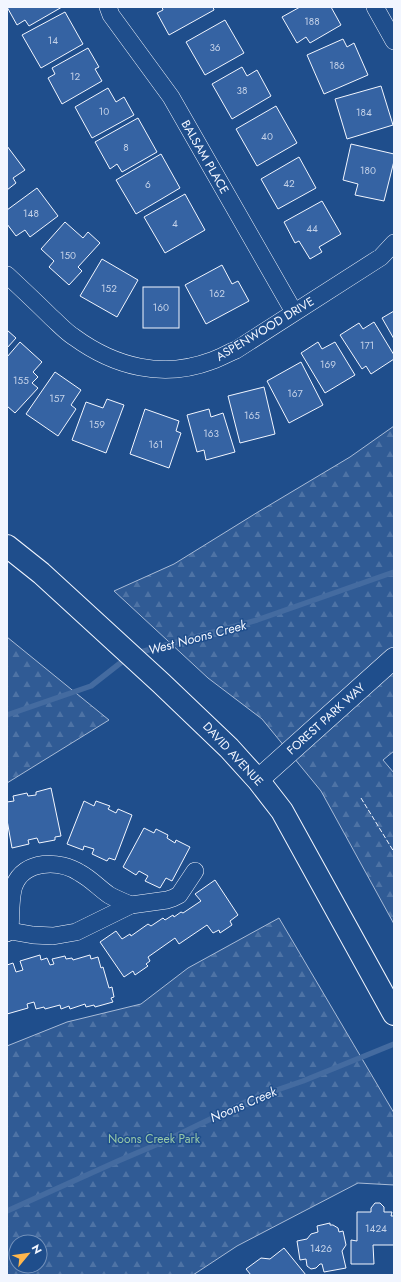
<svg xmlns="http://www.w3.org/2000/svg" width="401" height="1282" font-family="Jost,sans-serif">
<style>
.forest{fill:url(#forest-firs);stroke:#a8bbd7;fill-rule:evenodd}
.lines{fill:none;stroke-linecap:round;stroke-linejoin:round}
.stream{stroke:#446ba0;stroke-width:5.5}
.building{fill:#3563a3;stroke:#f2f6ff}
.minor-casing{stroke:#f2f6ff;stroke-width:18}
.tertiary-casing{stroke:#f2f6ff;stroke-width:22}
.secondary-casing{stroke:#f2f6ff;stroke-width:24}
.minor{stroke:#1f4e8c;stroke-width:17}
.tertiary{stroke:#1f4e8c;stroke-width:21}
.secondary{stroke:#1f4e8c;stroke-width:22}
.fence{stroke:#f2f6ff;stroke-width:1;stroke-dasharray:5 2;stroke-linecap:butt}
.labels{text-anchor:middle;stroke-width:3;stroke-linejoin:round;paint-order:stroke}
.number-label{font-size:10px;fill:#c3d1e8}
.street-label{font-size:12px;fill:#f2f6ff;stroke:#1f4e8c}
.park-label{font-size:12px;fill:#97c8a6;stroke:#1f4e8c}
.water-label{font-size:13px;font-style:italic;fill:#f2f6ff;stroke:#1f4e8c}
</style>
<defs>
<pattern id="forest-firs" width="22" height="20" patternUnits="userSpaceOnUse"><rect width="22" height="20" fill="#305b95"/><path d="M5 1l3.5 6h-7zM16 11l3.5 6h-7z" fill="#4e73a5"/></pattern>
</defs>
<rect width="100%" height="100%" fill="#1f4e8c"/>
<g class="forest">
<path d="M394,426V751L383,760L394,773V924L321,791L262,719L208,678L114,591L174,564L258,512L350,457Z"/>
<path d="M7,637L109,720L7,783Z"/>
<path d="M279,918L394,1113V1185L358,1183L237,1246L193,1275H7V1046L67,1022L141,1004L188,968ZM16,1242H40V1266H16Z"/>
</g>
<g class="lines">
<g class="stream">
<path d="M137,653L257,620L394,572"/>
<path d="M7,715L91,686L128,657"/>
<path d="M7,1211L118,1161L165,1141L254,1098L303,1081L394,1044"/>
</g>
</g>
<g class="building">
<path d="M7,7H62L29,26L25,20L17,25Z"/>
<path d="M162,7H213L214,10L169,35L157,13L163,10Z"/>
<path d="M300,7H331L341,25L310,43L306,37L297,43L282,17Z"/>
<path d="M65,12L83,44L41,68L22,35Z"/>
<path d="M225,20L244,53L205,75L186,42Z"/>
<path d="M343,39L347,47L354,43L368,75L324,94L307,55Z"/>
<path d="M88,48L99,67L95,69L102,81L62,104L48,78L55,74L52,68Z"/>
<path d="M242,67L247,76L257,70L271,96L232,119L212,84Z"/>
<path d="M381,86L393,125L347,139L335,99Z"/>
<path d="M108,88L116,102L124,97L134,115L92,138L75,107Z"/>
<path d="M276,106L297,143L257,166L236,129Z"/>
<path d="M138,118L157,152L122,172L117,164L110,169L95,142Z"/>
<path d="M351,144L394,154V161L384,201L355,195L358,184L343,180Z"/>
<path d="M7,146L25,170L13,178L16,183L7,190Z"/>
<path d="M161,154L180,188L136,214L116,180Z"/>
<path d="M299,157L316,188L278,209L261,179Z"/>
<path d="M37,188L58,216L30,237L25,230L16,236L7,224V210Z"/>
<path d="M185,194L205,230L165,253L144,217Z"/>
<path d="M322,201L341,234L319,247L322,252L310,259L299,241L295,243L284,222Z"/>
<path d="M65,222L83,238L88,232L100,243L78,267L82,271L69,285L49,267L54,261L41,249Z"/>
<path d="M102,259L138,280L117,317L80,296Z"/>
<path d="M222,265L232,284L238,281L249,301L206,324L185,285Z"/>
<rect x="143" y="287" width="36" height="41"/>
<path d="M394,311V339L382,318Z"/>
<path d="M374,322L394,355V359L371,374L366,366L362,369L340,335L359,323L363,329Z"/>
<path d="M7,330L16,338L7,348Z"/>
<path d="M20,342L42,362L33,372L38,377L32,383L38,388L15,413L7,406V357Z"/>
<path d="M318,342L322,349L335,342L355,375L325,393L301,353Z"/>
<path d="M301,362L323,405L289,423L267,381Z"/>
<path d="M55,372L81,390L71,405L76,409L58,436L26,414Z"/>
<path d="M264,387L275,434L240,443L228,396Z"/>
<path d="M107,399L124,405L106,453L72,440L86,402L103,408Z"/>
<path d="M145,409L179,421L176,431L181,433L169,468L130,454Z"/>
<path d="M209,409L211,417L223,413L235,452L206,460L204,450L197,452L187,415Z"/>
<path d="M51,788L61,836L55,837V840L39,843L37,838L28,840L29,844L12,848L7,820V802L14,801L13,796L27,793L28,796L36,795V792Z"/>
<path d="M84,801L94,806L96,801L110,806L108,809L116,813L118,809L132,815L115,860L109,858L107,861L92,854L94,849L84,846L83,850L67,844Z"/>
<path d="M144,828L154,833L156,829L168,835L167,838L175,843L176,840L190,847L172,881L166,878L160,888L145,881L148,876L139,871L136,875L123,867Z"/>
<path d="M215,880L238,915L230,921L232,925L220,933L219,930L213,933L207,925L179,944L175,938L148,957L150,961L146,964L148,966L135,975L133,971L124,977L100,942L116,931L122,939L130,934L131,936L148,924L151,926L163,918L165,920L173,915L174,917L181,912L183,913L201,901L195,894Z"/>
<path d="M40,955L41,960L47,958L50,965L54,964L52,959L65,956L66,959L72,958L73,960L90,955L91,959L98,957L101,968L103,967L109,988L112,987L114,997L111,998L113,1002L95,1007L94,1005L86,1007L85,1004L70,1009L69,1006L61,1009L60,1005L45,1009L44,1007L36,1009L34,1002L27,1004L28,1008L7,1014V965L13,963L16,972L23,970L20,961Z"/>
<path d="M375,1203H380L384,1207V1212H392L391,1216H394V1245H373L374,1264H351V1240L357,1241V1212H371V1208Z"/>
<path d="M330,1223V1225H333L338,1228L339,1232L343,1231L346,1245L342,1251L346,1268L324,1272L322,1264H320L316,1268L311,1269L307,1266L306,1259L300,1260L297,1241L307,1239L311,1234L318,1232L317,1226Z"/>
<path d="M284,1248L306,1275H251L246,1269L261,1258L270,1259Z"/>
</g>
<g class="lines">
<g class="minor-casing">
<g id="minor">
<path d="M108,7L111,15L171,97L294,312"/>
<path d="M375,7L394,41"/>
<path d="M7,275C22,289 37,303 51,317C59,324 66,332 74,337C115,367 163,379 211,361C220,358 228,353 236,350L381,257L394,243"/>
<path d="M10,931C11,918 10,898 14,886C24,859 60,860 80,873C91,879 99,888 109,895C116,899 124,902 131,905"/>
<path d="M7,933L10,931L33,935L53,936L76,932L131,905L167,900L173,898L179,895L195,871"/>
</g>
</g>
<g class="tertiary-casing">
<path id="tertiary" d="M258,780L394,658"/>
</g>
<g class="secondary-casing">
<path id="secondary" d="M7,546L41,573L161,683L229,748L258,780L282,811L394,1014"/>
</g>
<use href="#minor" class="minor"/>
<use href="#tertiary" class="tertiary"/>
<use href="#secondary" class="secondary"/>
<path class="fence" d="M361,798L394,852"/>
</g>
<g class="labels">
<g class="number-label">
<text x="312" y="25">188</text>
<text x="53" y="44">14</text>
<text x="215" y="51">36</text>
<text x="337" y="69">186</text>
<text x="75" y="80">12</text>
<text x="242" y="94">38</text>
<text x="104" y="115">10</text>
<text x="364" y="116">184</text>
<text x="267" y="140">40</text>
<text x="126" y="151">8</text>
<text x="368" y="174">180</text>
<text x="289" y="187">42</text>
<text x="148" y="188">6</text>
<text x="31" y="217">148</text>
<text x="175" y="227">4</text>
<text x="312" y="232">44</text>
<text x="68" y="259">150</text>
<text x="109" y="292">152</text>
<text x="217" y="297">162</text>
<text x="161" y="311">160</text>
<text x="367" y="349">171</text>
<text x="328" y="368">169</text>
<text x="21" y="384">155</text>
<text x="295" y="397">167</text>
<text x="57" y="402">157</text>
<text x="252" y="419">165</text>
<text x="97" y="428">159</text>
<text x="211" y="437">163</text>
<text x="156" y="448">161</text>
<text x="376" y="1232">1424</text>
<text x="321" y="1252">1426</text>
</g>
<g class="street-label">
<text transform="translate(205 157) rotate(60)" y="4">BALSAM PLACE</text>
<text transform="translate(265 329) rotate(-31)" y="4">ASPENWOOD DRIVE</text>
<text transform="translate(326 719) rotate(-42)" y="4">FOREST PARK WAY</text>
<text transform="translate(233 754) rotate(47)" y="4">DAVID AVENUE</text>
</g>
<g class="park-label">
<text x="154" y="1143">Noons Creek Park</text>
</g>
<g class="water-label">
<text transform="translate(197 637) rotate(-15)" y="5">West Noons Creek</text>
<text transform="translate(243 1104) rotate(-23)" y="5">Noons Creek</text>
</g>
</g>
<rect width="401" height="1282" fill="none" stroke="#f2f6ff" stroke-width="16"/>
<g transform="translate(28 1254) rotate(61)"><circle r="19" fill="#1f4e8c" stroke="#7391ba"/>
<path d="M0-3L7 15L0 10L-7 15Z" fill="#ffb74d"/>
<text y="-6" font-size="11" font-weight="bold" text-anchor="middle" fill="#f2f6ff">N</text>
</g>
</svg>
